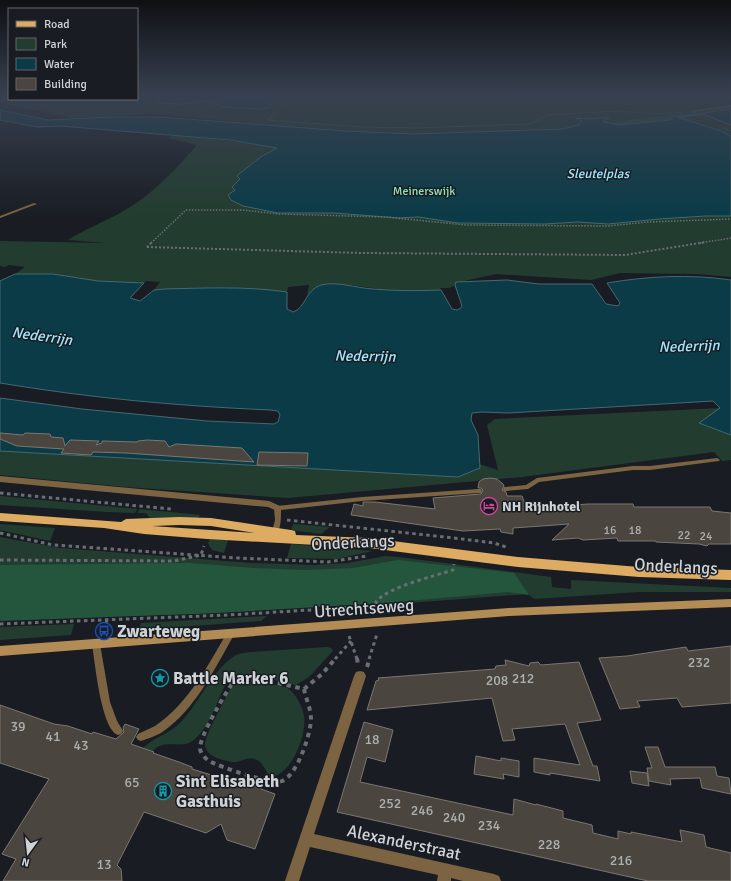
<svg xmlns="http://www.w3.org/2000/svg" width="731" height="881" font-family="Signika,sans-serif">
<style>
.green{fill:#223d2f}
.forest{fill:#24563e}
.water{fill:#0a3b47;stroke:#456972}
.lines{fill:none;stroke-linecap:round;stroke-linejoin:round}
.stream{stroke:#456972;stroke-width:2}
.building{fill:#4a453f;stroke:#7c7670}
.path-far4{stroke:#6a6e72;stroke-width:1;stroke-dasharray:1.5 1.5;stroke-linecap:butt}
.path-far3{stroke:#6a6e72;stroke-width:1.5;stroke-dasharray:1.5 1.5;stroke-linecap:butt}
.path-far2{stroke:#6a6e72;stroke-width:2;stroke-dasharray:2 2;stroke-linecap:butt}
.path-far1{stroke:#6a6e72;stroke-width:3;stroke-dasharray:3.5 3.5;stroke-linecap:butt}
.path{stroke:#6a6e72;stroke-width:4;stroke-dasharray:4.5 4.5;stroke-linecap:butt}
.lane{fill:#7c6443;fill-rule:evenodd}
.street{fill:#7c6443;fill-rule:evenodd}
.secondary{fill:#b38c55;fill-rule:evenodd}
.primary{fill:#deab63;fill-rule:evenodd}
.labels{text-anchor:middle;stroke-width:3;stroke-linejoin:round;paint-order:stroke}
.far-park-label{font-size:12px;fill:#92e1b8;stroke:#191d23}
.number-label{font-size:12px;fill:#aeb0b0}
.far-water-label{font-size:13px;font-style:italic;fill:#9ee6fc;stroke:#191d23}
.poi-label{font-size:14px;font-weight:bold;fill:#d0d3d6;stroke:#191d23;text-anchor:start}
.near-number-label{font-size:14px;fill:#aeb0b0}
.water-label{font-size:15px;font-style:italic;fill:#9ee6fc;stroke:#191d23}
.near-street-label{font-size:17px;fill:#d0d3d6;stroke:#191d23}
.near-poi-label{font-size:17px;font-weight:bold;fill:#d0d3d6;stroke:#191d23;text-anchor:start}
</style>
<rect width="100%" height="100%" fill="#191d23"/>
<g class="green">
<path d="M0,94H9V99H137V94H165L157,100L159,103L182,104L207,101L261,109L268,108L281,94H731V277L698,274L620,273L591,280L496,274L464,281L449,288H440L441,290C424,290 408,291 391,290C364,289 330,276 307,295L309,285L288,287L287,292L233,288L154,290L160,282L146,281L144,283L98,281L53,274H15L25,267L9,265L5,267L0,266V241L108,243L68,240C85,229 104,222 122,212C152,195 175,170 197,145L168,138L174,135L239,142L259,124L152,114L72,118L0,103Z"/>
<path d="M721,408L700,423L731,435V460L722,461L714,452L522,477L288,498L125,487L0,475V451L458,477L479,464L498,470L487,425L495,419Z"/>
<path d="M0,496L137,509L135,513L107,512L0,505Z"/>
<path d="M139,509L200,515L198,519L150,518L146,513H138Z"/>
<path d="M0,524L55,528L50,541L0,530Z"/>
<path d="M293,524L330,527L321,534L291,530Z"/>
<path d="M0,537L60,548L251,563L314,565L348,563L385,556L399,557L551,577L552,587L571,589V580L731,588V592H638L534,599L528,594L382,605L381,602L194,614L0,620Z"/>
<path d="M210,539L228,540L224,553L212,550L208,543Z"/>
<path d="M291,544L373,551L337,559L287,558Z"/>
<path d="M267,616L261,621L139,630L141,623Z"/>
<path d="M74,624L71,635L0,640V627Z"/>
<path d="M327,647L331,648L333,651L309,677L296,685L261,677H231C226,682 223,690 220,696C214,711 207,728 195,739C183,751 164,737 153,751L143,748C154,737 170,734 181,722C200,702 210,673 233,657C238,653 244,653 251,652Z"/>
<path d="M241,682C251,682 279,684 287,688C295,692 303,707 304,716C307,735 292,774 271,777C264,771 264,762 255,759C247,756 240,763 232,762C223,760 206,757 205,745C205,734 225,701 230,689L235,685Z"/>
</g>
<g class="forest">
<path d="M731,107V109L673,116V119L670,120C649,123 628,127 607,123Z"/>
<path d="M398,560L514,573L529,595L508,592L386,603L216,613L0,621V565L190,563L253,568L305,570L353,568Z"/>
</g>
<g class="water">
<path d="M165,94H281L268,108L261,109L224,107L207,101L182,104L157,103V100Z"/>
<path d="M731,109V125L703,114V113Z"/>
<path d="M0,110L48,120L112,117H160L345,131L413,134L563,129L579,125L582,121L576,118L589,119L607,117L609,118L604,120V122L619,125L670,120L674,116L721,131L731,136V216H706L659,219L608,224L578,222L544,224L458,223L418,217L399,218L334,213H278L243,206L231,200L228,195L235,190L232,187L240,179L237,176L239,174L262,156L277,148L230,140L60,126L37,127L0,120Z"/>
<path d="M15,274H53L98,281L144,283L130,298L140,301L154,290L164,289C205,288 246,286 287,292V309L293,312C306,308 305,290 321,285C337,281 356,288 373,289C396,291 418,291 441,290L452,309L457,310L461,308L462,306L455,285L456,282L507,280L539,284H592L606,304L618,306L620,303L607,283C649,276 689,274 731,280V435L699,423L720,408L713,401L508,413L482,412L472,413L471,420L478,435L480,468L458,477L0,451V398L82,409L207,421L274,424L278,422L280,415L278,411L270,410C178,406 90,398 0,383V281Z"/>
</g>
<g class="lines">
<path class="stream" d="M678,117L703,114"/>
</g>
<g class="building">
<path d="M0,433L23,435L25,433L50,434L51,437L63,438L65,446L70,440L99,441L96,445L102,443V441L137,442L138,441L147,440L165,441L169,447L176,444L242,448L254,462L126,453L93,452L91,455L61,453L64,449L17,446L0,439Z"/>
<path d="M259,452L308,453L307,466L257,465Z"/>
<path d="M490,478L497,479L503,484L504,486L502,490L506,492L507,496H522L525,504L542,503L543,507L588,504H633L634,507H710L712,511L731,513V544H709L707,546L699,544L656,542V541H618L617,538L583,540L578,538L552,540L569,524L513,528V534L501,532L500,529L463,531L351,515L354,504L363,506V502H375L435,509L433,498L481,494L483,490L481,488H478L479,482L483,479Z"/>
<path d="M731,646V703L682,707L677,698L637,701L640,707L620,709L599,658L627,656L686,647L688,651Z"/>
<path d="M505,660L529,666L530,663L538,662L541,665L579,662L601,720L577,723L593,766H597L600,781L550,773V775L534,772V758L580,765L565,724L512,729L515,740L503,741L492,698L367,710L376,681L379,680L378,678L495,669L496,666L506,665Z"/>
<path d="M0,705L54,724L68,726L92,734L93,732L116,739L124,732L123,728L125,724L139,729L131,744L154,752L153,753L179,762L192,767V769L231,781L232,780L261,788V789L275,794L255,849L227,840L221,824L206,833L144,812L117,865L121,869L122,881H3L16,859L2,854L49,779L0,763Z"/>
<path d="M364,722L393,730L385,762L367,757L360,782L513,815L514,799L536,805V804L563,811V818L592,825L593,833L618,839V831L631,834V832L682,842L680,830L704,835L706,847L731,853V881H648L337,812Z"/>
<path d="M645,747H658L665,767H715L717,776L729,778L731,794L702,788L700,778L670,779L671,785L649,781L647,768H652Z"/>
<path d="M476,756L501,761V758L519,761V777L503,774L504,779L474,774Z"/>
<path d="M630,771L647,773L649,786L632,783Z"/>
</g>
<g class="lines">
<g class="path-far4">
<path d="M268,120L360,127L416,128L530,124L548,115L618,111L656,114L684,112"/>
<path d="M268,120L291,94"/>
<path d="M724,128L731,131"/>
</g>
<g class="path-far3">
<path d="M151,243L186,210H243L279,214L386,217L466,225L608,226L647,222L731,219"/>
<path d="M700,243L731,238"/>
</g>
<g class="path-far2">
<path d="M147,247L152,242"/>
<path d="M147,247L362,253L625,255L706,242"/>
</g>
<g class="path-far1">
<path d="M0,493L171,509"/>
<path d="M287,520L454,538L494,543L506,547"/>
<path d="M0,533L53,545L238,558L328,562L367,556"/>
<path d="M0,560L174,561L201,555L204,546"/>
<path d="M377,611L376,602C387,587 435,576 453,570L454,564"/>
<path d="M0,624L228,615L376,606"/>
<path d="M104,631L107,620"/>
<path d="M349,636L357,659"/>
<path d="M335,659L351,641"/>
<path d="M369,659L377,634"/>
</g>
<g class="path">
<path d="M357,658L358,665"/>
<path d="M367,667L370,658"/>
<path d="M242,679L269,681L304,689C306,699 311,709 311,719C311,733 297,776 282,781C272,785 220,767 209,761C205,758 201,754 200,749C199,737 226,692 234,681Z"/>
<path d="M304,689L322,674L336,658"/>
</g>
<g class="lane">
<path d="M34,203L37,204L0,218V216Z"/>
<path d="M717,458L720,460L719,461L650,470H633L539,482L528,489L506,491H504L503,489L504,487H506L526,485L537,478L633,466H650Z"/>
<path d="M479,489H481L482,491L481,493H479L362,501L281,510C281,519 281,526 277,534L275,535L273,534L272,532L275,520L274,508L275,506H277L362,497Z"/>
<path d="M231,630L234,631L235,633L234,635C214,670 195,710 161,733C155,736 147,739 141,741L138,740L136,737L138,734C143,731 150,729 155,726C189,703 208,665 228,631Z"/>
<path d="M96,640L99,641L100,644L110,702L117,721L123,731L121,734L118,735C101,729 95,662 92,644L93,641Z"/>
</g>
<g class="street">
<path d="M731,105V107L692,112L690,111Z"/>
<path d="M0,476L269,501L280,506L281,508L280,510L277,511L268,507L0,482Z"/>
<path d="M360,671L364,672L366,676L314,834L494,874L499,876L501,881H463L451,878V881H437L438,875L310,847L299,881H285L354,676L356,672Z"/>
</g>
<path class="secondary" d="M731,599V607L509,616L0,656V646L509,608Z"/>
<path class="primary" d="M0,513L121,522L126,519L179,517L211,518L291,530L295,531L296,535L369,538L518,557L639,567L731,570V580L639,577L518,567L369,548L207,539L144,534L104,528L0,521ZM179,525L211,526L255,533L152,526Z"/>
</g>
<linearGradient id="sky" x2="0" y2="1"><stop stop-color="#0e1013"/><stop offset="0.43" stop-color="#384050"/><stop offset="1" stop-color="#384050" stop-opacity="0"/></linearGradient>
<rect width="731" height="218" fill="url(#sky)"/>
<defs>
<g id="hotel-ring" transform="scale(0.9)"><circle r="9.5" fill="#191d23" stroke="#d1479c" stroke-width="1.5"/><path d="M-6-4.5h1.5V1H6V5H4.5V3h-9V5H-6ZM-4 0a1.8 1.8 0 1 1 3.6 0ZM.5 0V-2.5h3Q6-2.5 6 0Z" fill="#d1479c"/></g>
<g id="bus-ring" transform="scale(0.9)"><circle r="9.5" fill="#191d23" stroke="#1a4fb4" stroke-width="1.5"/><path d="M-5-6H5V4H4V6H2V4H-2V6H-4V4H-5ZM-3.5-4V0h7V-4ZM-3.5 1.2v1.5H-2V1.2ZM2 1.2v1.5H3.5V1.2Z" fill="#1a4fb4"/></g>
<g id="sight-ring" transform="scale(0.9)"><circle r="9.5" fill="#191d23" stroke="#0f9aa8" stroke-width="1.5"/><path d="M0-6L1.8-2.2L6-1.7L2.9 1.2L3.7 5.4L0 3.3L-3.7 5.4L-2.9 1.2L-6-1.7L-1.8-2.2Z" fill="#0f9aa8"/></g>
<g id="building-ring" transform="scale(0.9)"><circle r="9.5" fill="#191d23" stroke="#0f9aa8" stroke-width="1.5"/><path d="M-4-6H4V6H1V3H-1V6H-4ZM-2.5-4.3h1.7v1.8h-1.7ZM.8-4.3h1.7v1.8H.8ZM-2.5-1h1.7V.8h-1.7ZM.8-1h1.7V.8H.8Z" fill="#0f9aa8"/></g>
</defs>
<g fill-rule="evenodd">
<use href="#hotel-ring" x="489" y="506"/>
<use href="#bus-ring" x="104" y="631"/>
<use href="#sight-ring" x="160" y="678"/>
<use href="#building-ring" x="163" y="791"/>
</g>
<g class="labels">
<g class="far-park-label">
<text x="424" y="195">Meinerswijk</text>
</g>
<g class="number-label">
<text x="610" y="534">16</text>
<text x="635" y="534">18</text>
<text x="684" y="539">22</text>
<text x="706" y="540">24</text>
</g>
<g class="far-water-label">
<text x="598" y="178">Sleutelplas</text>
</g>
<g class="poi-label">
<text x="502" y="511">NH Rijnhotel</text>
</g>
<g class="near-number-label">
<text x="699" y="667">232</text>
<text x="523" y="683">212</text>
<text x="497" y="685">208</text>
<text x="18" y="731">39</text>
<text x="53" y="741">41</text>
<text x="372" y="744">18</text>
<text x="81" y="750">43</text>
<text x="132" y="787">65</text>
<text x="390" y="808">252</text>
<text x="422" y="815">246</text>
<text x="454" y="822">240</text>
<text x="489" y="830">234</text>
<text x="549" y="849">228</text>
<text x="621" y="865">216</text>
<text x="104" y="869">13</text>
</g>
<g class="water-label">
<text transform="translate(42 336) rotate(8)" y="5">Nederrijn</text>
<text transform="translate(689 346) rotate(-2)" y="5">Nederrijn</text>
<text transform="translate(365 356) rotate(1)" y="5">Nederrijn</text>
</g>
<g class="near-street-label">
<text transform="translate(353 542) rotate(-3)" y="6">Onderlangs</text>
<text transform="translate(676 566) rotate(3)" y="6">Onderlangs</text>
<text transform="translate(364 608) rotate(-4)" y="6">Utrechtseweg</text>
<text transform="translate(404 842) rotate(12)" y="6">Alexanderstraat</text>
</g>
<g class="near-poi-label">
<text x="117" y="637">Zwarteweg</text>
<text x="173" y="684">Battle Marker 6</text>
<text x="176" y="787">Sint Elisabeth<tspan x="176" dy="20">Gasthuis</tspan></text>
</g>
</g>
<rect x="8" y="8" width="130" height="92" fill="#191d23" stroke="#62666b"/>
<rect x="16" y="21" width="20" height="6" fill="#deab63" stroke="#62666b"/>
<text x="44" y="28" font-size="12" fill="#d0d3d6">Road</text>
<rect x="16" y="38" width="20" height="12" fill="#223d2f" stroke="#62666b"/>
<text x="44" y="48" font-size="12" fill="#d0d3d6">Park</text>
<rect x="16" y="58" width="20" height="12" fill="#0a3b47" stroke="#62666b"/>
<text x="44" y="68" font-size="12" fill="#d0d3d6">Water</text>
<rect x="16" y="78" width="20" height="12" fill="#4a453f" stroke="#62666b"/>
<text x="44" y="88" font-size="12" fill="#d0d3d6">Building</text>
<g transform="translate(28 853) rotate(195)" stroke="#191d23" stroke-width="3" paint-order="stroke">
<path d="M0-3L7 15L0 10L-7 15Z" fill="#d0d3d6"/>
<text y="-6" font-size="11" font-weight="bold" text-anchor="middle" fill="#d0d3d6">N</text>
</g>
</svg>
